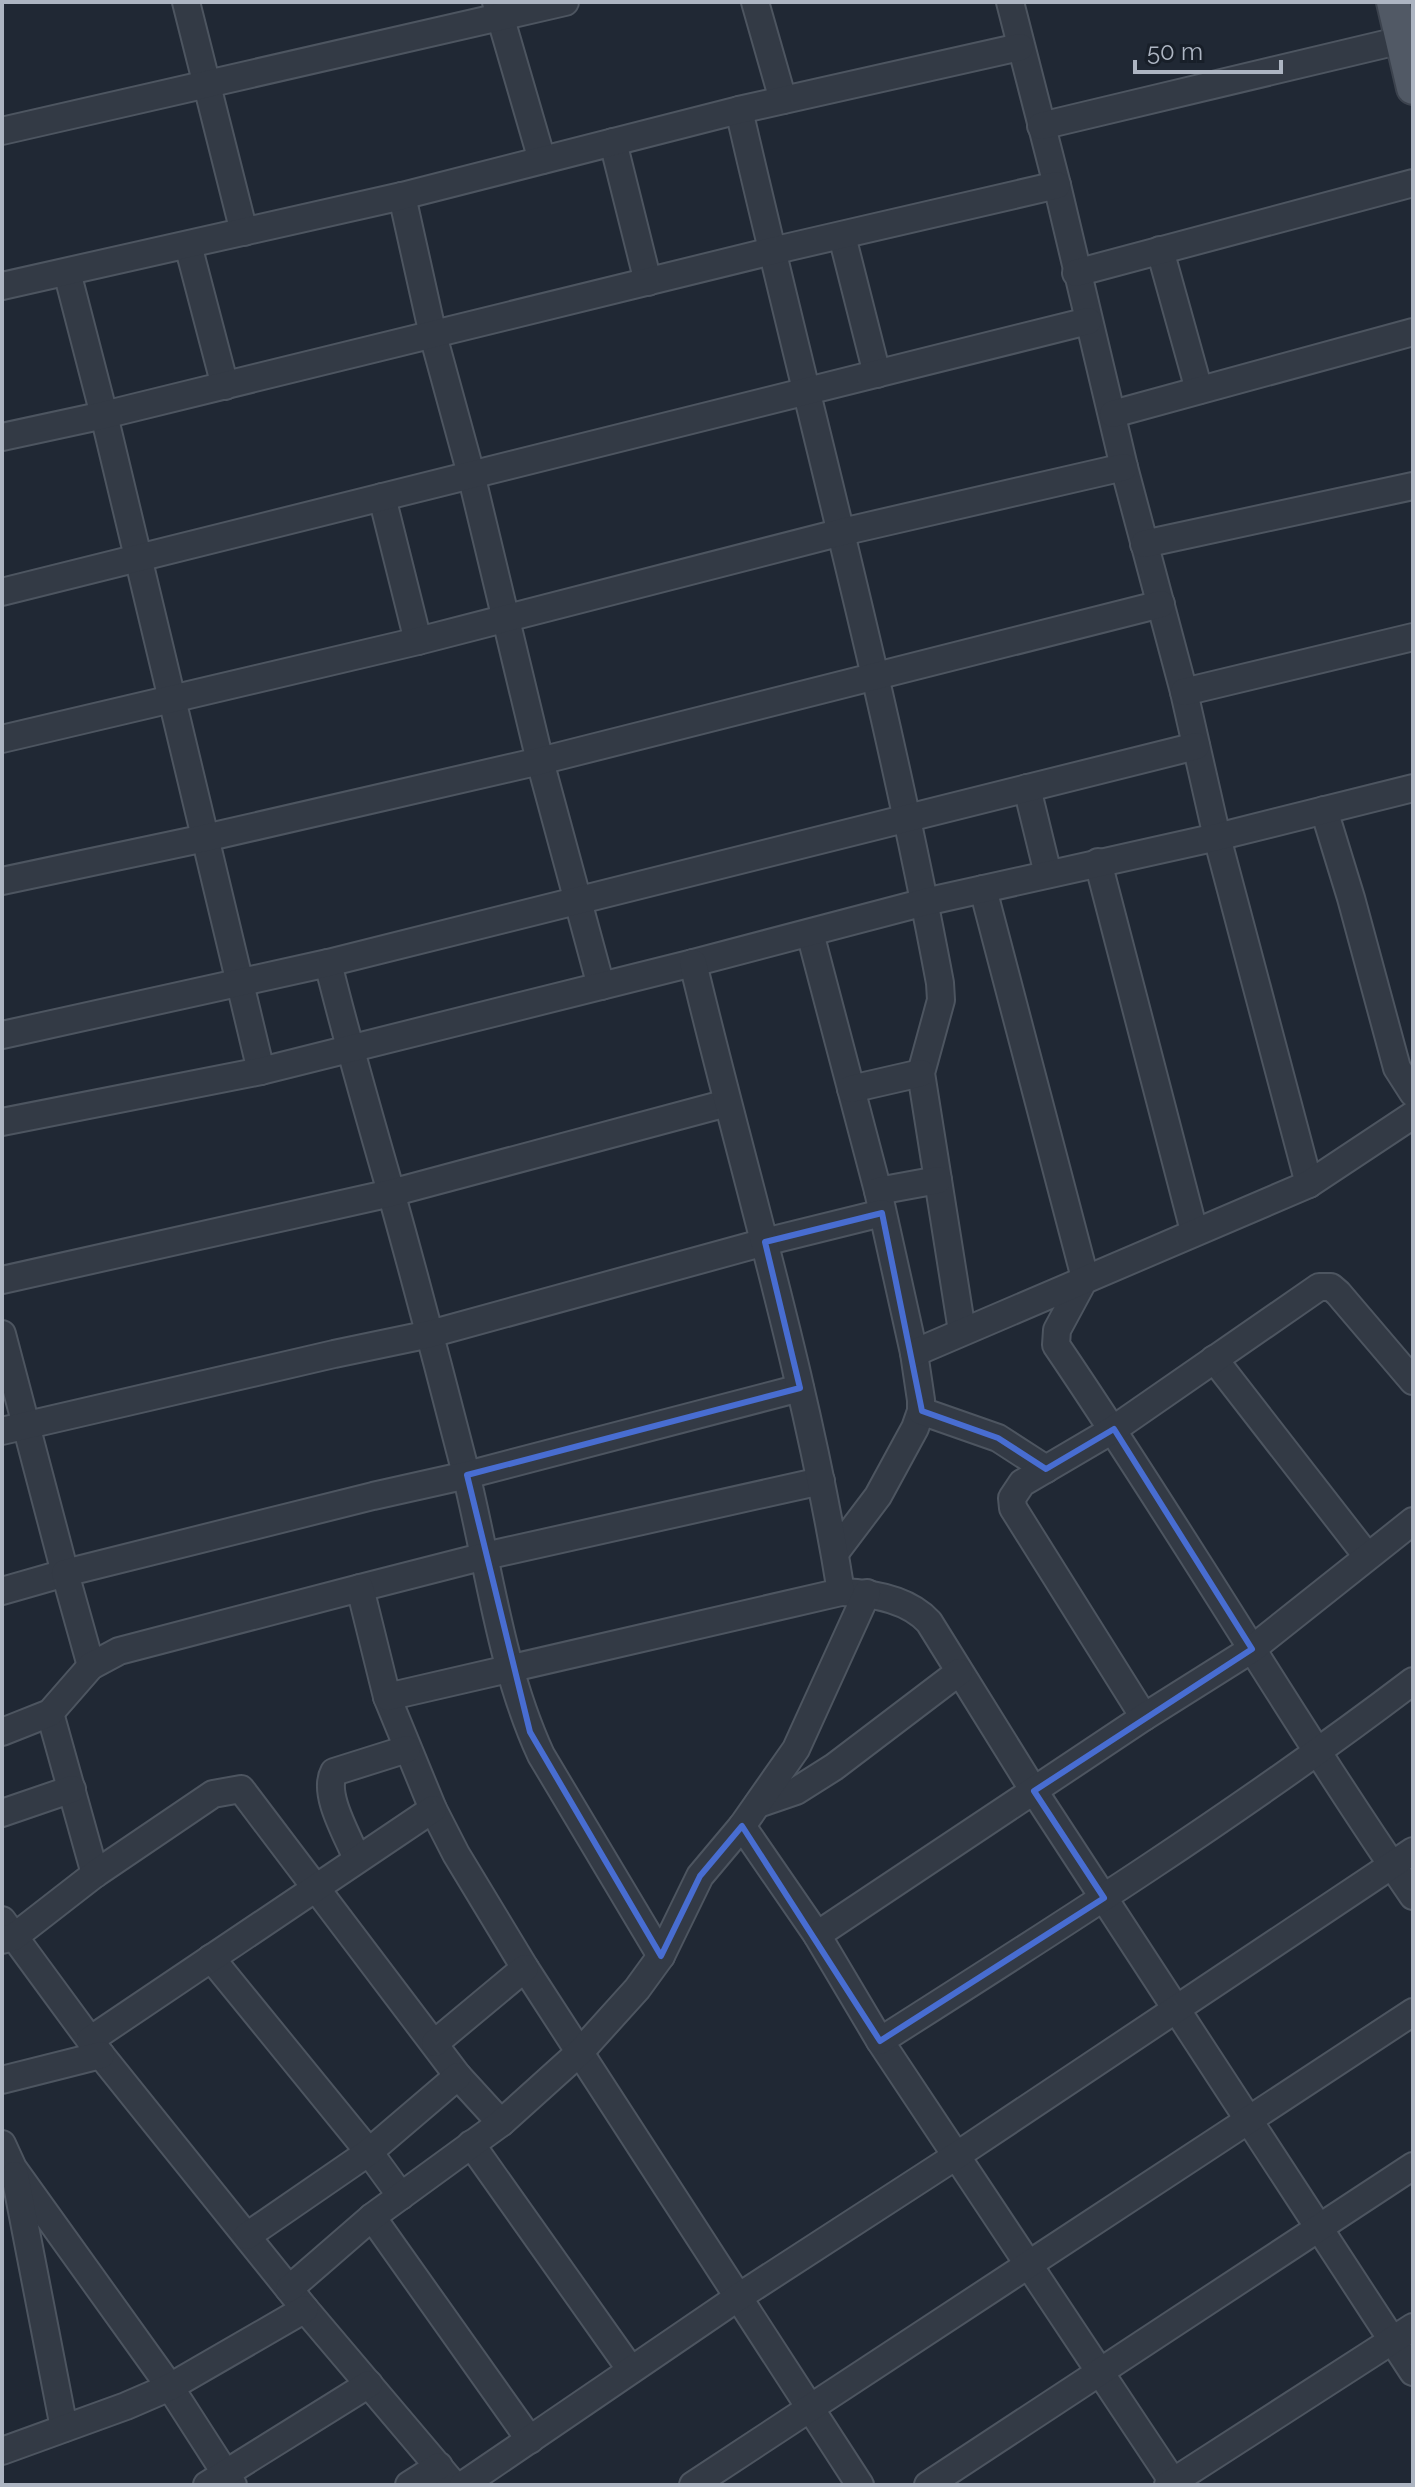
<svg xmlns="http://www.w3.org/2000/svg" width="1415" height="2487" font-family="Raleway,sans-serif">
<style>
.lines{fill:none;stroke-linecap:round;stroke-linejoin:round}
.minor-casing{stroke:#4d5560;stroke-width:30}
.major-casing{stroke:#3c434e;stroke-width:36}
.minor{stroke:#333a45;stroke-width:26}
.major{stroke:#515965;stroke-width:32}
.marked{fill:none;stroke:#486dd1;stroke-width:6;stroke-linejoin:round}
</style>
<rect width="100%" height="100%" fill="#202834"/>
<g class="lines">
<g class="minor-casing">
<g id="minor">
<path d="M186,2L244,232"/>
<path d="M496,2L542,160"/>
<path d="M755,2L783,100"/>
<path d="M1010,2L1057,185L1124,467L1184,692L1217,837L1309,1184"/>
<path d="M739,110C806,401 885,689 940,983L941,1000L921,1073L962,1331"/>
<path d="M1041,126L1402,40"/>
<path d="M2,131L565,2"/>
<path d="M613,142L648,282"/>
<path d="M402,196L433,335L471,474L540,761L601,986"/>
<path d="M842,236L877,374"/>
<path d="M188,245L225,386"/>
<path d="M1160,250L1199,390"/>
<path d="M67,272L104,415L261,1071"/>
<path d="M1076,273L1413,183"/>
<path d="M2,286L402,196L739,110L1020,47"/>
<path d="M1113,414L1413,332"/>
<path d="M2,437L104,415L772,251L1057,185"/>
<path d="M382,497L418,641"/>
<path d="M1144,544L1413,486"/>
<path d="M2,592L1088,321"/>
<path d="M1184,692L1413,637"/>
<path d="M2,739L418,641L842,532L1124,467"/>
<path d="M1027,788L1048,874"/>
<path d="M1324,810L1351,898L1397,1068L1413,1093"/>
<path d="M1098,862L1194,1231"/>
<path d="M2,881L205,838L540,761L1161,604"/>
<path d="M983,889L1085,1278L1057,1330L1056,1345C1179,1526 1289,1715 1413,1896"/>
<path d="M810,933L878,1191L914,1353L921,1400V1411L915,1428L878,1496L835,1553"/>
<path d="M328,963C347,1040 369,1116 391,1192C416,1282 440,1372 463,1462C488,1559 499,1664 541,1755L661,1956"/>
<path d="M2,1035L328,963L1196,746"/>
<path d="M851,1089L921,1073"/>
<path d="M2,1122L261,1071L693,963L925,902L1217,837L1413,788"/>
<path d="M878,1191L938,1180"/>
<path d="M2,1280L391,1193L727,1103"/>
<path d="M2,1334L65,1573L2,1591"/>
<path d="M914,1353L1309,1184L1413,1115"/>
<path d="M1214,1359L1367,1556"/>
<path d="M921,1411L998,1438L1046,1469"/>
<path d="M2,1431L334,1354L430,1334L765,1242L882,1213"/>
<path d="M360,1588L485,1556L821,1481"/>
<path d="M841,1592C871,1593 908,1599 929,1622L1034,1791L1413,2372"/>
<path d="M91,1666L65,1573L373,1496L467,1475L800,1388"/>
<path d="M387,1697L433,1809L456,1854L525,1968L860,2485"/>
<path d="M50,1713L95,1874"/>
<path d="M1144,1717L1013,1508L1012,1498L1022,1483L1114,1429L1319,1287H1331L1338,1293L1413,1381"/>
<path d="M2,1732L50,1713L91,1666L119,1651L360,1588L387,1697L841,1592C807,1379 743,1172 693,963"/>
<path d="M758,1804L796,1791L834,1767L959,1672"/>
<path d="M2,1813L72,1789"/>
<path d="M742,1826L817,1935L880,2041L1175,2485"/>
<path d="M357,1859C348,1836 322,1794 334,1772L407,1749"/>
<path d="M2,1920L101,2055L305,2309L454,2485"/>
<path d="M817,1935L1144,1717L1252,1649L1413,1521"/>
<path d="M2,1940L14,1937L95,1874L213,1794L241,1789L458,2076L501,2123"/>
<path d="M211,1958L369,2152L401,2196"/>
<path d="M90,2040L433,1809"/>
<path d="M880,2041C1061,1926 1242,1811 1413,1681"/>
<path d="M435,2043L525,1968"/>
<path d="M2,2080L101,2055"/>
<path d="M2,2144L13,2168L170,2387L233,2485"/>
<path d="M471,2144L631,2370"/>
<path d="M15,2175L64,2428"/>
<path d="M372,2217L530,2440"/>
<path d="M247,2236L369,2152L458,2076"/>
<path d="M289,2289L372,2217L501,2123L581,2051L637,1989L661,1956L700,1876L742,1826L796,1749L867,1593"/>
<path d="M2,2451L126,2406L170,2387L305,2309"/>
<path d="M207,2485L369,2384"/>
<path d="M409,2485L439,2466"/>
<path d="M463,2485L737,2298L956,2156L1413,1851"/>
<path d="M693,2485L1413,2012"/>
<path d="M928,2485L1413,2166"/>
<path d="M1168,2485L1413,2327"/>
</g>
</g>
<g class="major-casing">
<path id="major" d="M1393,2L1413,88"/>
</g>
<use href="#minor" class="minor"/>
<use href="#major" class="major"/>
</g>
<path class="marked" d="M882,1213L922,1411L998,1438L1046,1469L1114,1429L1252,1649L1034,1791L1104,1898L880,2041L742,1826L700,1876L661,1956L530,1732L467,1475L800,1388L765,1242Z"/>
<rect width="1415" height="2487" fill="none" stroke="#adb5c2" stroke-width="8"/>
<path d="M1135 60v12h146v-12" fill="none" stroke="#adb5c2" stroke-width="4"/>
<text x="1147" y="60" font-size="24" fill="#adb5c2" stroke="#181f29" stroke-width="6" paint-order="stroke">50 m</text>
</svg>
